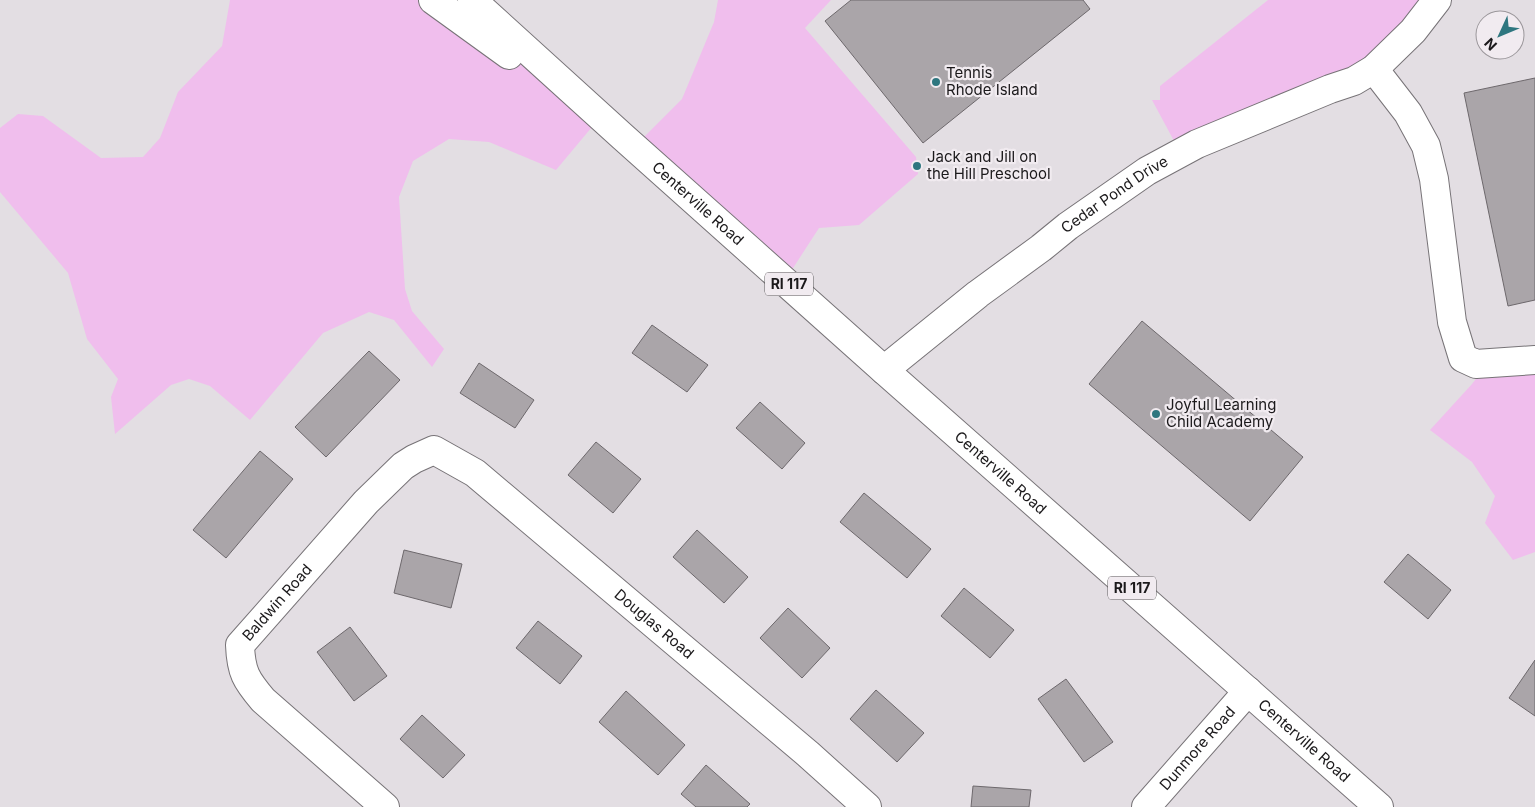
<svg xmlns="http://www.w3.org/2000/svg" width="1535" height="807" font-family="Inter,sans-serif">
<style>
.green{fill:#f0beed}
.building{fill:#aaa5a9;stroke:#6d686c}
.lines{fill:none;stroke-linecap:round;stroke-linejoin:round}
.minor-casing{stroke:#777377;stroke-width:30}
.primary-casing{stroke:#777377;stroke-width:30}
.minor{stroke:#fff;stroke-width:28}
.primary{stroke:#fff;stroke-width:28}
.poi-dot{fill:#2e767f;stroke:#f1ebf0;stroke-width:2}
.labels{text-anchor:middle;stroke-width:4.5;stroke-linejoin:round;paint-order:stroke}
.shield{fill:#f1ebf0;stroke:#5b585b;stroke-width:1}
.shield-label{font-size:14px;font-weight:bold;fill:#1b191b}
.poi-label{font-size:15px;fill:#1b191b;stroke:#f1ebf0;text-anchor:start}
.street-label{font-size:15px;fill:#1b191b;stroke:#f1ebf0}
</style>
<rect width="100%" height="100%" fill="#e3dee3"/>
<g class="green">
<path d="M230,0H468L597,121L556,170L489,142L449,139L413,161L399,197L405,289L412,311L444,349L432,367L394,320L369,312L323,333L250,420L210,386L189,379L171,385L115,434L111,397L118,379L87,339L68,273L0,192V128L18,114L43,116L101,158L143,157L160,138L178,92L222,46Z"/>
<path d="M718,0H831L805,28L916,157L918,174L859,225L819,228L784,282L633,148L682,99L714,22Z"/>
<path d="M1268,0H1437L1372,71L1180,152L1152,100H1160V86Z"/>
<path d="M1535,362V552L1513,560L1485,523L1495,496L1472,462L1430,430L1472,384L1486,366Z"/>
</g>
<g class="building">
<path d="M851,0H1083L1090,9L923,143L825,21Z"/>
<path d="M1535,78V300L1508,306L1464,93Z"/>
<path d="M1142,321L1303,457L1250,521L1089,384Z"/>
<path d="M652,325L708,365L687,392L632,353Z"/>
<path d="M369,351L400,380L326,457L295,427Z"/>
<path d="M479,363L534,400L515,428L460,393Z"/>
<path d="M760,402L805,443L782,469L736,428Z"/>
<path d="M596,442L641,479L613,513L568,475Z"/>
<path d="M260,451L293,479L226,558L193,530Z"/>
<path d="M864,493L931,549L907,578L840,522Z"/>
<path d="M697,530L748,577L724,603L673,557Z"/>
<path d="M404,550L462,564L451,608L394,593Z"/>
<path d="M1408,554L1451,590L1428,619L1384,582Z"/>
<path d="M964,588L1014,630L990,658L941,616Z"/>
<path d="M788,608L830,648L802,678L760,638Z"/>
<path d="M538,621L582,656L560,684L516,648Z"/>
<path d="M350,627L387,676L354,701L317,652Z"/>
<path d="M1535,660V716L1509,698Z"/>
<path d="M1066,679L1113,742L1084,762L1038,699Z"/>
<path d="M876,690L924,733L897,762L850,719Z"/>
<path d="M626,691L685,745L658,775L599,722Z"/>
<path d="M422,715L465,755L443,778L400,739Z"/>
<path d="M706,765L750,804L747,807H696L681,794Z"/>
<path d="M973,786L1031,790L1029,807H971Z"/>
</g>
<g class="lines">
<g class="minor-casing">
<g id="minor">
<path d="M1374,69L1408,113L1426,146L1434,179L1452,322L1463,358L1476,364L1535,360"/>
<path id="s1" d="M884,370L978,294L1041,248L1068,226L1147,171L1197,144L1330,89L1354,81L1374,69L1413,31L1437,0"/>
<path id="s2" d="M385,807L263,700C246,680 241,672 240,645L366,502L403,466L414,459L434,450L475,473L808,754L867,807"/>
<path id="s3" d="M1146,807L1248,691"/>
</g>
</g>
<g class="primary-casing">
<g id="primary">
<path d="M433,0L509,55"/>
<path id="s4" d="M472,0L623,137L884,370L1379,807"/>
</g>
</g>
<use href="#minor" class="minor"/>
<use href="#primary" class="primary"/>
</g>
<g class="poi-dot">
<circle cx="936" cy="82" r="5"/>
<circle cx="917" cy="166" r="5"/>
<circle cx="1156" cy="414" r="5"/>
</g>
<g class="labels">
<g class="shield">
<rect x="765" y="272.5" width="48" height="23" rx="4"/>
<rect x="1108" y="576.5" width="48" height="23" rx="4"/>
</g>
<g class="shield-label">
<text x="789" y="289">RI 117</text>
<text x="1132" y="593">RI 117</text>
</g>
<g class="poi-label">
<text x="946" y="78">Tennis<tspan x="946" dy="17">Rhode Island</tspan></text>
<text x="927" y="162">Jack and Jill on<tspan x="927" dy="17">the Hill Preschool</tspan></text>
<text x="1166" y="410">Joyful Learning<tspan x="1166" dy="17">Child Academy</tspan></text>
</g>
<g class="street-label">
<text dy="5" stroke="none"><textPath href="#s1" startOffset="290">Cedar Pond Drive</textPath></text>
<text dy="5" stroke="none"><textPath href="#s4" startOffset="304">Centerville Road</textPath></text>
<text dy="5" stroke="none"><textPath href="#s4" startOffset="709">Centerville Road</textPath></text>
<text dy="5" stroke="none"><textPath href="#s2" startOffset="280">Baldwin Road</textPath></text>
<text dy="5" stroke="none"><textPath href="#s2" startOffset="782">Douglas Road</textPath></text>
<text dy="5" stroke="none"><textPath href="#s4" startOffset="1114">Centerville Road</textPath></text>
<text dy="5" stroke="none"><textPath href="#s3" startOffset="78">Dunmore Road</textPath></text>
</g>
</g>
<g transform="translate(1500 35) rotate(226)"><circle r="24" fill="#f1ebf0" stroke="#9b979b"/>
<path d="M0-4L9 19L0 12L-9 19Z" fill="#2e767f"/>
<text y="-8" font-size="14" font-weight="bold" text-anchor="middle" fill="#1b191b">N</text>
</g>
</svg>
